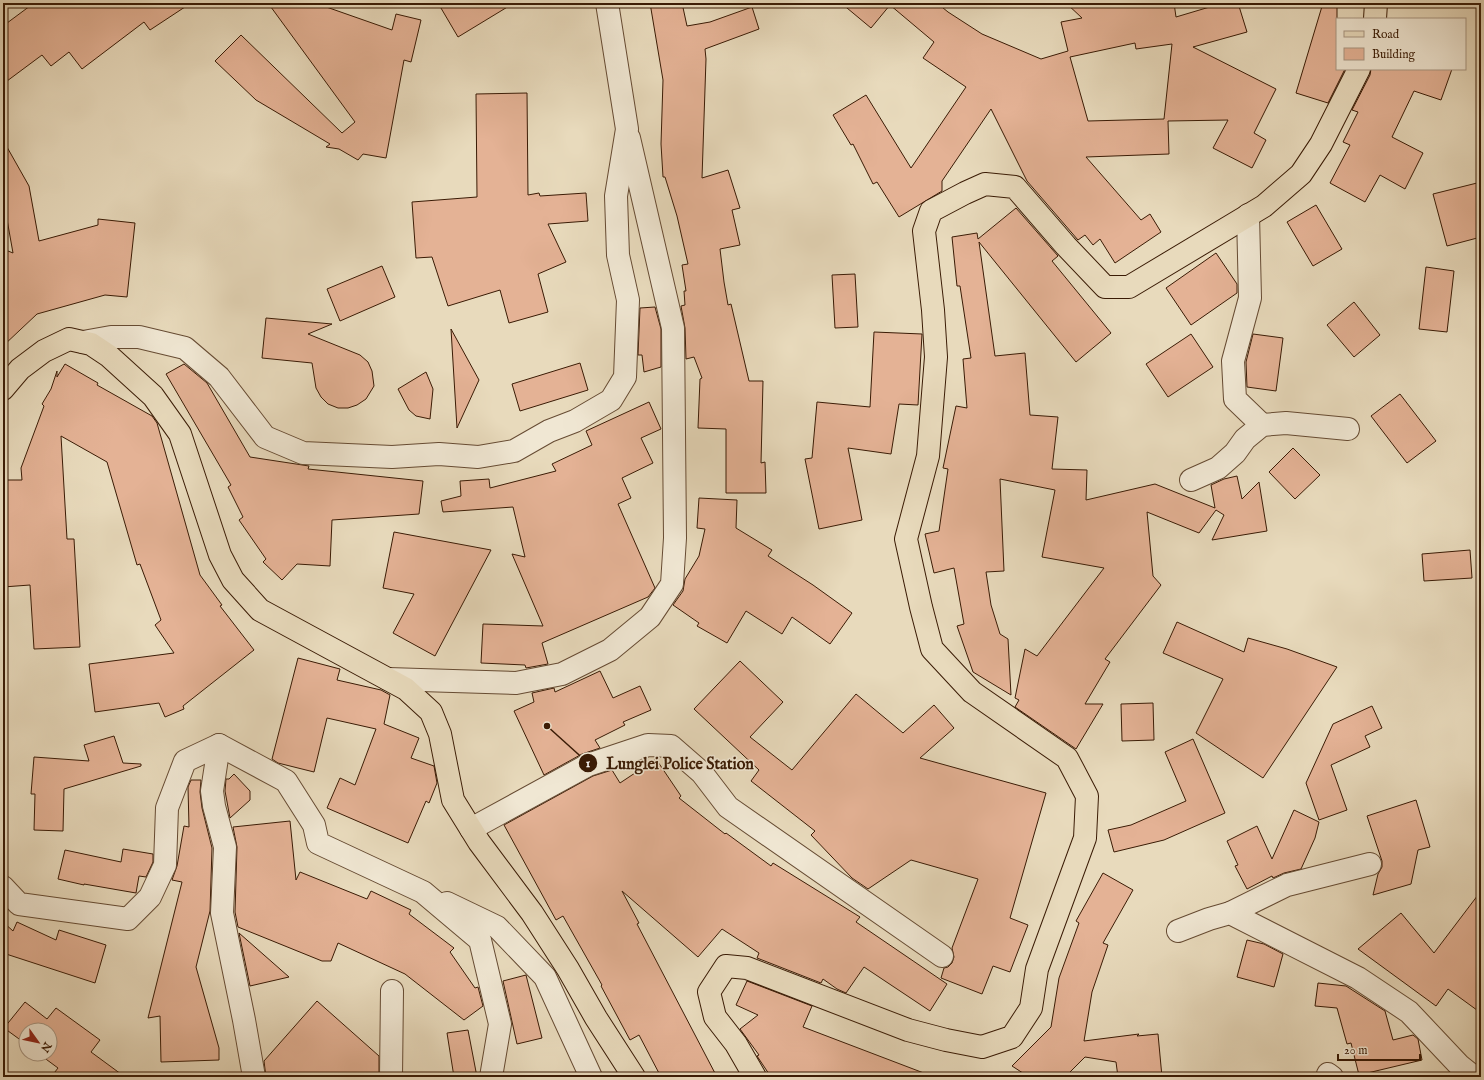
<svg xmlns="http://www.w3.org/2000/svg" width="1484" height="1080" font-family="'IM FELL English',serif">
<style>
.building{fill:#e4b295;stroke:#3a1b05;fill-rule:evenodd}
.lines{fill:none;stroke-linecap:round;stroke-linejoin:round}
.minor-casing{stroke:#664b33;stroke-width:24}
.major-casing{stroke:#3a1b05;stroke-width:24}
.minor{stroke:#f0e7d3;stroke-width:22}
.major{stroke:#e8dabc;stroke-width:22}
.leader{fill:none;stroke:#3a1b05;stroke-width:1.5}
.callout-dot{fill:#3a1b05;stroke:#f0e7d3;stroke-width:1.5}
.mark-label{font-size:12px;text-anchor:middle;font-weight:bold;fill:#fff}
.callout-label{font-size:16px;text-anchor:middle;font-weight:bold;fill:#3a1b05;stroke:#f0e7d3;stroke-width:3;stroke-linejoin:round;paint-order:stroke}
</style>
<rect width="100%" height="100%" fill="#e8dabc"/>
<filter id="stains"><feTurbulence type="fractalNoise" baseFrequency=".005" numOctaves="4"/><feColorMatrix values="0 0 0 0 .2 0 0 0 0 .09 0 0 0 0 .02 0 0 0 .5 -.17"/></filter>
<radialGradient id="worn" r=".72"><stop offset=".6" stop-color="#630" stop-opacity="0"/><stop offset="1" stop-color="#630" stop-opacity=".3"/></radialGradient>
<g class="building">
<path d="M34,3H191L150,30L144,22L82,69L69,52L51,66L42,55L3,84V26Z"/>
<path d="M268,3H315L392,30L396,14L421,20L411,62L404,60L386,158L363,154L358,160L339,149L326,147L330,144L256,100L215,61L241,35L342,133L355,122Z"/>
<path d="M438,3H514L458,37Z"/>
<path d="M650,3H682L687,26L710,22L752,7L759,29L705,49L706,59L702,178L728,170L740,208L732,210L740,245L720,249L724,282L728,305L731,304L749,381H763L761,463L765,462L766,493H726V429L698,428L700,379L702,378L694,357L686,359L685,328L681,306L685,305L684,291H686L682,265L688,264L677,216L665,177H663L661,144L663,80Z"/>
<path d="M841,3H937L948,12L982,34L1041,59L1068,51L1061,22L1082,18L1066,3H1174L1176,17L1223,3H1238L1247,32L1193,47L1276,89L1254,133L1266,140L1252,168L1213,148L1228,120L1168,121L1169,154L1086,157L1141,220L1150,214L1161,232L1115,263L1100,239L1093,245L1085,235L1078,240L1027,181L991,109L942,181V191L899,217L877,182L873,184L853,144L851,145L833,115L866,95L911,168L966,87L923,58L934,42L890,5L871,28ZM1135,43L1136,49L1172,44L1164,119L1088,121L1070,57Z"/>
<path d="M1323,3H1337V69H1345L1328,103L1296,93Z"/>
<path d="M1371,69H1452L1441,100L1414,91L1392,137L1423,153L1405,189L1380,175L1365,202L1330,183L1350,145L1343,142L1358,112L1352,110L1370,75Z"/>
<path d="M527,93L528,195L539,193L540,196L586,193L588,221L548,224L566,262L538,274L548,312L509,323L500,290L448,306L432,257L416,258L412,202L477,197L476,94Z"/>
<path d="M3,140L29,186L39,241L98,225V219L135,223L127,297L105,295L37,314L3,346V249L13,253L3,197Z"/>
<path d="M1481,182V237L1447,246L1433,194Z"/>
<path d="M1316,205L1342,249L1313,266L1287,222Z"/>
<path d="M1016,208L1058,256L1052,261L1111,333L1076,362L979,242L995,356L1025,353L1030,415L1058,417L1052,469L1087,470L1086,500L1155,484L1215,508L1211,485L1224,479L1237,476L1242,499L1259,482L1267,531L1212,540L1224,515L1216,510L1199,533L1147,512L1153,576L1161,585L1105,659L1110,662L1085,704H1103L1076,749L1015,707L1019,700L1015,698L1025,649L1037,656L1104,568L1042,557L1055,490L1000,479L1004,571L986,572L991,605L1000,634L1008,639L1011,695L973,672L957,626L964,624L954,568L934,573L925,534L939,531L948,469L943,468L956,406L967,408L963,359L971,358L960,286H957L952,237L977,233L978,239Z"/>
<path d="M1216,253L1237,284V293L1191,325L1166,288Z"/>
<path d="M382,266L395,297L340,321L327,289Z"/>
<path d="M1426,267L1454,271L1447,332L1419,329Z"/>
<path d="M855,274L858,327L835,328L832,275Z"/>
<path d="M1354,302L1380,335L1354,357L1327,325Z"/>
<path d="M655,307L661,329V367L644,372L642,355H638L640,308Z"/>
<path d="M266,318L332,324L308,334L360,355L368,362L372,371L374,386L366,399L357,405L348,408H338L328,404L321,397L316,388L312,363L262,358Z"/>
<path d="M451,329L479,380L457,428Z"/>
<path d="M874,332L922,334L918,405L899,404L891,454L848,448L862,520L819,529L805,459L812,458L817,402L870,407Z"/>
<path d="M1191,334L1213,367L1168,397L1146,364Z"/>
<path d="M1253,334L1283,338L1276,391L1247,387L1246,362Z"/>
<path d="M580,363L588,390L520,411L512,384Z"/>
<path d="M65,364L98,383L97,385L152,416L157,423L200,575L222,605L220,606L254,650L183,706L184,709L165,717L159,703L95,712L89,664L174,653L155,625L161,620L140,564L137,565L107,462L61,436L67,539H74L80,647L34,649L30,585L3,587V480H22L21,468L44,406L42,404L51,389L57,371V377Z"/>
<path d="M184,364L207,383L250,457L309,466L308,469L423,481L419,514L332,520L330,566L297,564L282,580L263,562L266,559L239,520L243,517L228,487L231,485L166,374Z"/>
<path d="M426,372L433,389L430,419L416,416L409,410L398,389Z"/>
<path d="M1400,394L1436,441L1407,463L1371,416Z"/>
<path d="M649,402L661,429L641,438L653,463L622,478L631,498L618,504L655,588L648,597L542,643L548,664L526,668L525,665L481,663L483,624L543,626L512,554L525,557L513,507L443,512L441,501L461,496L460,481L489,479L490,488L556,471L552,464L592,445L586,431Z"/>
<path d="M1293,448L1320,475L1295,499L1269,472Z"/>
<path d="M699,498L737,500L736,528L772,550L768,556L813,585L852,613L830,644L792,617L782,634L746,611L727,643L697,626L699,623L673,605L683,591L685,579L699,556L705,529L697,528Z"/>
<path d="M394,532L491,550L435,656L393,633L414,594L383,588Z"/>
<path d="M1470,550L1472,578L1424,581L1422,554Z"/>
<path d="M1177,622L1244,652L1248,638L1287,649L1337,667L1263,778L1196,733L1223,679L1163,653Z"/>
<path d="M298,658L340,669L337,680L381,690L390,695L384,724L419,738L411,758L434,766L437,783L429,803L426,801L408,843L327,808L340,778L355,785L376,729L327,718L314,772L278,763L272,759Z"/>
<path d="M740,661L783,702L750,737L792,770L856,694L903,733L934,705L954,728L920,758L1046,793L1010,918L1028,925L1010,972L993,966L982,994L941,978L944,968L948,967L952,963L954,957L952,948L978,879L911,860L868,889L852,878L811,835L815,831L751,781L759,770L694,709Z"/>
<path d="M600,671L613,698L640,686L651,710L623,722L625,725L595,740L600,748L582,754L544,775L514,711L534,702L532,693L554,688L555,692Z"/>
<path d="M1153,703L1154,740L1122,741L1121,704Z"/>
<path d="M1372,706L1382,728L1365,736L1370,747L1331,765L1347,810L1319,820L1306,783L1333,724Z"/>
<path d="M114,736L123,763L141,764V766L64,789L63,831L34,830L35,794H31L34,757L89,761L84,745Z"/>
<path d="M1193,739L1225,813L1164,840L1114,852L1108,830L1131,825L1186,801L1165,752Z"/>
<path d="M656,759L681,796L679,798L725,834L726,833L771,866L773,863L860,917L856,922L947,984L930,1011L864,967L846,993L837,989L823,979L821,983L757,958L759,953L722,929L698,957L622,891L639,923L637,924L717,1077H661L639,1035L630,1040L601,986L602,985L563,916L556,920L504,825L593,776L612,770L620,783Z"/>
<path d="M234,774L250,791V800L230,818L225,791L226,779H229Z"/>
<path d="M191,780H201L200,792L202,808L212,848L210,911L196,967L219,1048V1060L161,1062L160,1016L148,1018L182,882L172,880L177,866L184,826L189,827L188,787Z"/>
<path d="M1416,800L1430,847L1418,850L1411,884L1373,895L1378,874L1382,867V861L1367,816Z"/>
<path d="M1294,810L1319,822L1315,838L1301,869L1284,873L1273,878L1272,876L1247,889L1235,866L1238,865L1227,841L1257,826L1272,859Z"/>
<path d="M290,821L296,880L300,872L367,899L371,891L411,910L409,914L454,948L450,952L475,988L478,987L483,1006L464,1020L405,974L338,943L331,961H322L238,927L235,912L237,847L233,827Z"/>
<path d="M123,849L153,854V862L146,877L139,876L136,893L84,884V885L58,879L65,850L121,862Z"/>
<path d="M1103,873L1133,890L1103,943L1108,945L1092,992L1084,1041L1139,1034L1137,1036L1158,1034L1162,1077H1118L1116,1062L1085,1057L1065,1077H1029L1012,1066L1051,1027L1059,978L1079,923L1076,921Z"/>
<path d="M1481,891V1013L1448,989L1436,1006L1358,949L1401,913L1434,953Z"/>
<path d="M3,922L13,931L17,922L56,940L59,930L106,945L95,983L3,953Z"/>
<path d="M239,933L289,977L250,986Z"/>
<path d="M1247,940L1264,944L1283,954L1274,987L1237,977Z"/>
<path d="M526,975L542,1038L517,1044L503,981Z"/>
<path d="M747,981L812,1006L803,1027L929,1075L928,1077H771L757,1056L759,1055L740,1029L758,1015L736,1005Z"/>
<path d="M1318,983L1346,986L1385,1011L1393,1040L1413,1035L1418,1039L1422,1060L1359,1075L1351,1043L1347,1044L1337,1008L1315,1006Z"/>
<path d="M317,1001L379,1056V1077H266L264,1061Z"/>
<path d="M25,1002L47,1019L56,1008L100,1040L91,1052L125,1077H51L58,1068L39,1054H50V1030H26V1044L4,1028Z"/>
<path d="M468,1030L477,1077H454L447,1033Z"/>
</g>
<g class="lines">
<g class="minor-casing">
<g id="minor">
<path d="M1248,215L1250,298L1233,361L1235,399L1262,425"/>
<path d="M83,342L111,337H139L185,348L219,377L265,437L303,453L392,457L439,454L478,457L514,451L549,431L575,421L611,400L625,377L628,300L618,255L616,196L627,129L607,3"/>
<path d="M1191,480L1218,468L1235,453L1245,439L1262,425L1286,423L1348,429"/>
<path d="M388,679L516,683L562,674L610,650L650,617L672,584L675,538L673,328L629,138"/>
<path d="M219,745L212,791L214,806L225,847L222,913L244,1020L254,1077"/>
<path d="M471,829L588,765L648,745L671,746L702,773L728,807L942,956"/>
<path d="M3,887L19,904L128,919L150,897L165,865L167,808L185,761L219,745L286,781L314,825L318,843L423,892L480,940L500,1024L491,1077"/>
<path d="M447,903L497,927L545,977L591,1077"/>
<path d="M1230,913L1287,885L1370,864"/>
<path d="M1178,931L1209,919L1230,913L1358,978L1409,1012L1459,1065L1474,1077"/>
<path d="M1328,1074L1332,1077"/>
<path d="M391,1077L392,991"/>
</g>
</g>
<g class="major-casing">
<g id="major">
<path d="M1375,19L1376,3"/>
<path d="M3,389L20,369L44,351L69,339L91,344L109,356L153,396L180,434L220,555L233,580L260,610L406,689L431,712L440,734L453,800L479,842L532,913L568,969L596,1018L634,1077"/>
<path d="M755,1077L736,1044L715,1017L709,992L726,966L747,968L908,1030L946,1040L982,1047L1012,1037L1031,1008L1037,969L1085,838L1087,796L1067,758L972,692L932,649L921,607L906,539L928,456L936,357L933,310L924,231L931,211L965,193L985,184L1015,187L1066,246L1105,287H1129L1264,206L1301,174L1321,144L1359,69"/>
</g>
</g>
<use href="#minor" class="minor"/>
<use href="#major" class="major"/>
</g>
<path class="leader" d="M547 726L588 763"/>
<g class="callout-dot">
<circle cx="547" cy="726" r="4"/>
<circle cx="588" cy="763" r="10"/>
</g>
<g class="mark-label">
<text x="588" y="767">1</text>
</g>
<g class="callout-label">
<text x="680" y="769">Lunglei Police Station</text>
</g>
<rect width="1484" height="1080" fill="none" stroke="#e8dabc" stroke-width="16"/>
<rect x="4" y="4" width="1476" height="1072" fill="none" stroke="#3a1b05" stroke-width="2"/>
<rect x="8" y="8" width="1468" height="1064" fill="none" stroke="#3a1b05"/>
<rect x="1336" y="18" width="130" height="52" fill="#f0e7d3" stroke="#a79581"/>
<rect x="1344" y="31" width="20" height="6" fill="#e8dabc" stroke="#a79581"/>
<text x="1372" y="38" font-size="12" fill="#3a1b05">Road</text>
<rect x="1344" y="48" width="20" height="12" fill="#e4b295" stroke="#a79581"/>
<text x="1372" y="58" font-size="12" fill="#3a1b05">Building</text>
<g transform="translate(38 1042) rotate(123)"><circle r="19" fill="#f0e7d3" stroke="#a79581"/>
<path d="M0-3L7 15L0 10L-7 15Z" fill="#8f2418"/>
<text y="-6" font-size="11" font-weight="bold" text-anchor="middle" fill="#3a1b05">N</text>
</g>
<path d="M1338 1054v6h82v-6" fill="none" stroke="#3a1b05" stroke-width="2"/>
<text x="1344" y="1054" font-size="12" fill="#3a1b05" stroke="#f0e7d3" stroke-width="3" paint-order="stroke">20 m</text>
<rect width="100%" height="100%" filter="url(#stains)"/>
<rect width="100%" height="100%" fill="url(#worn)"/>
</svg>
